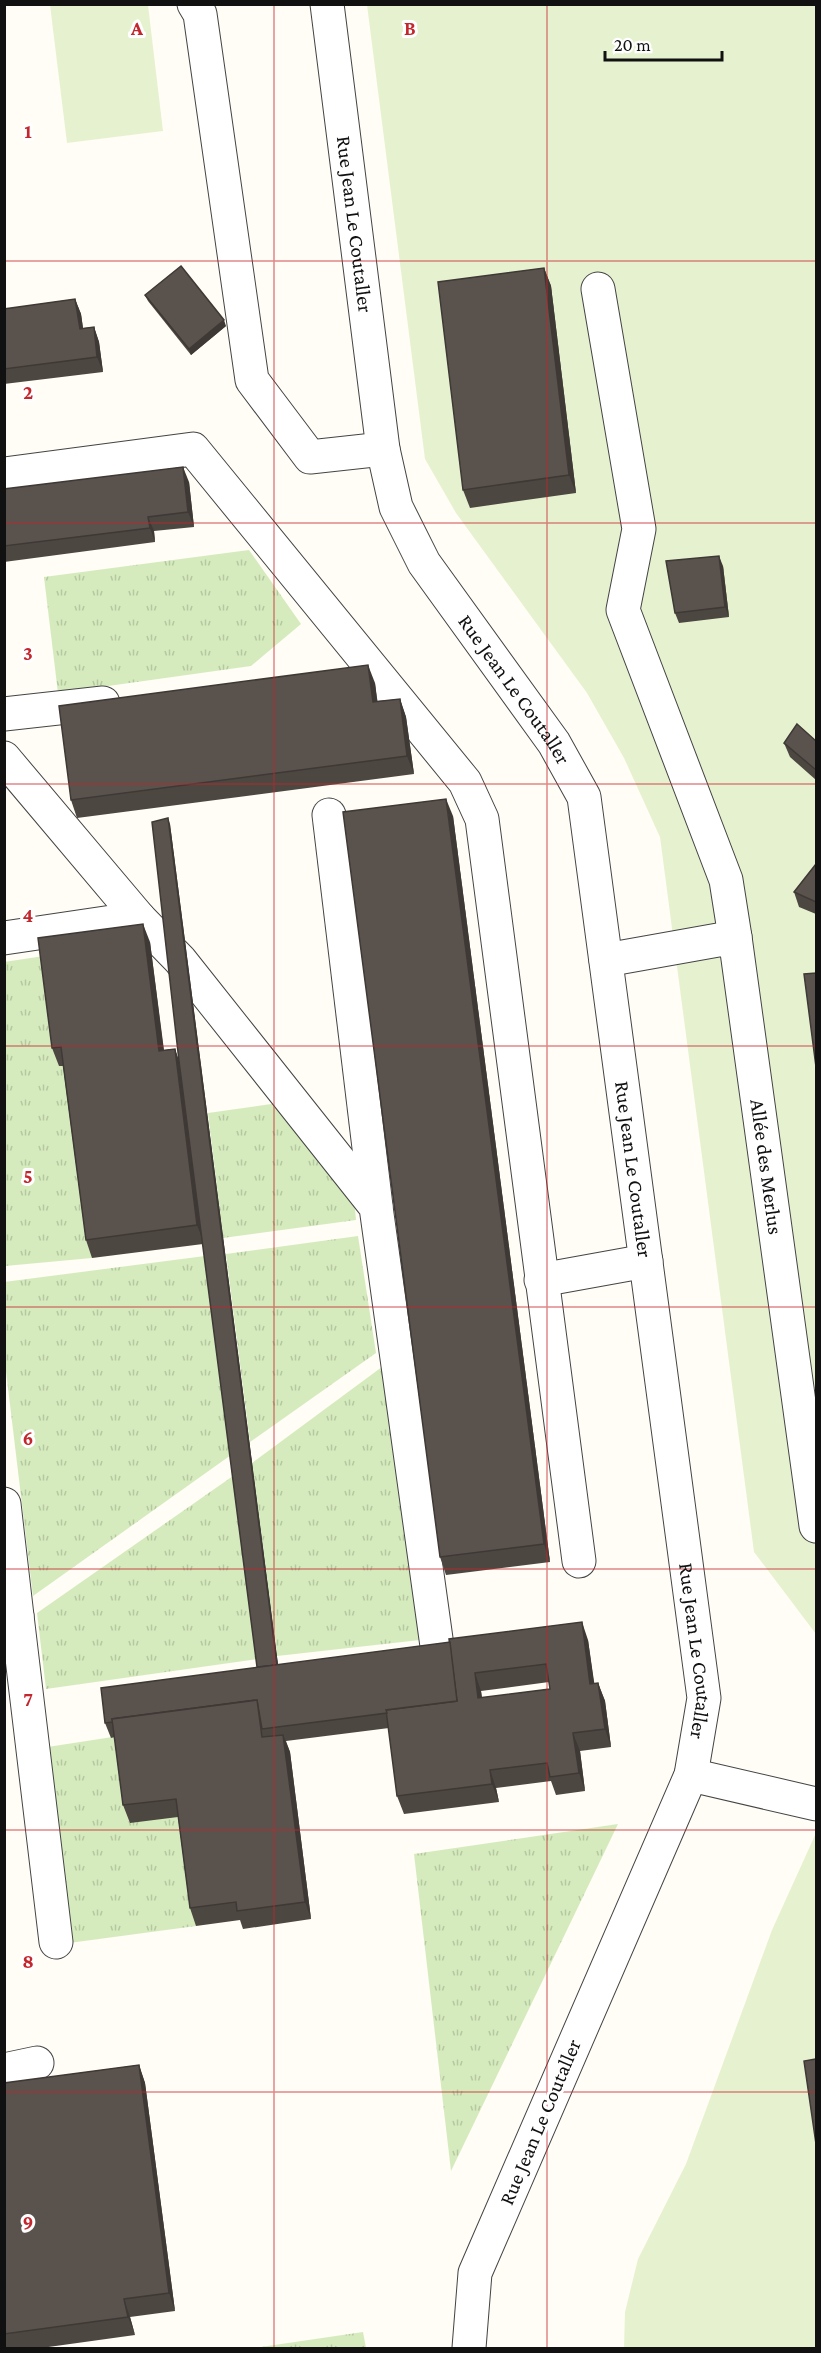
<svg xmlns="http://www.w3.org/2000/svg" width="821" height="2353" font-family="'Crimson Pro',serif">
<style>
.grass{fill:url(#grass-tufts)}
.pitch{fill:#e6f2cf}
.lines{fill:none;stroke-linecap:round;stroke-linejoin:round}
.minor-casing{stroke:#444;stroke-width:35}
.minor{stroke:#fff;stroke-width:33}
.wall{fill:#4d4742;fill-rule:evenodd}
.shaded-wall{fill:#3f3936}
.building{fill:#5a524d;stroke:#3f3936;stroke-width:1.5;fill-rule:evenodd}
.grid{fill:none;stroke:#c4262e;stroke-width:1.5;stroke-opacity:0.55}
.labels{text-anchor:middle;stroke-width:6;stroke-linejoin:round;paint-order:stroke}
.street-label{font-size:21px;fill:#111;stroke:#fff}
.grid-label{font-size:20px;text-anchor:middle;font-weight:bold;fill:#c4262e;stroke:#fff;stroke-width:6;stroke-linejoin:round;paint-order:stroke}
</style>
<defs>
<pattern id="grass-tufts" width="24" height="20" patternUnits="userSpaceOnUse" patternTransform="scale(1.5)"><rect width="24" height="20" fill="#d5ebbd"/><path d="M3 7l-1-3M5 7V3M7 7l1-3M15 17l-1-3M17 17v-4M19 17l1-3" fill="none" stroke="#b6c8a1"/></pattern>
</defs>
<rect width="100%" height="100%" fill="#fffdf5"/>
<g class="grass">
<path d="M249,550L301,624L251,666L58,693L44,577Z"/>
<path d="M44,956L67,1065L92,1258L5,1266L4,962Z"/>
<path d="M285,1102L353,1189L356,1220L223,1238L208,1113Z"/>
<path d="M358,1236L376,1353L250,1442L226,1254Z"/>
<path d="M205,1256L231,1455L33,1596L5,1363L4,1282Z"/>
<path d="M390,1361L429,1639L277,1656L252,1463Z"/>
<path d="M233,1476L257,1659L46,1689L37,1613Z"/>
<path d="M119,1736L182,1817L196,1926L69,1943L41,1748Z"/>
<path d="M618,1824L451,2171L414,1854Z"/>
<path d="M363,2332L366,2348H254Z"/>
</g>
<g class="pitch">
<path d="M50,5H148L163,131L67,143Z"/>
<path d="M367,5H816V1634L754,1552L660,837L624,758L587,693L456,513L425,459Z"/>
<path d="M816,1833V2348H624L625,2312L638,2259L686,2164L772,1930Z"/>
</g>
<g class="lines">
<g class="minor-casing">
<g id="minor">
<path d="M194,4L200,14L252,380L310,457L383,449"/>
<path id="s1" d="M327,4L383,449L396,507L424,563L554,743L584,797L704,1698L691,1775L475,2273L469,2348"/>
<path d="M598,289L639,529L623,610L726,880L735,937"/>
<path d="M4,474L193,449L465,782L482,819L579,1561"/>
<path d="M4,714L103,703"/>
<path d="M4,758L139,918"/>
<path d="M329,815L376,1206"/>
<path d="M4,938L139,918L180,960L376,1207L437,1646"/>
<path id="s2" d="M606,960L735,937L816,1526"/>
<path d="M541,1280L646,1261"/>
<path d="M4,1504L17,1616L4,1618"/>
<path d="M17,1616L56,1942"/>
<path d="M691,1775L816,1804"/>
<path d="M4,2070L37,2063"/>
</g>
</g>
<use href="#minor" class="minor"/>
</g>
<g class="wall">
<path d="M544,268L551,286L576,493L470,508L463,490Z"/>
<path d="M145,295L226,326L191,355L148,301Z"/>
<path d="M75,299L81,314L83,328L94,327L99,342L103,372L4,384V309Z"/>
<path d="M189,482L194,527L154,531L155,542L4,562V489Z"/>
<path d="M723,566L729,617L679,623L675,613Z"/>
<path d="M375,683L377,701L400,699L406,717L414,774L77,818L71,800Z"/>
<path d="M816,741V780L790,757L784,743Z"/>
<path d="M453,816L550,1562L446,1575L440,1557Z"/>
<path d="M170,824L278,1665L588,1640L594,1684L598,1683L605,1701L611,1747L580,1751L585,1791L556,1795L551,1781L496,1788L499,1802L404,1814L397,1796L389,1728L286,1741L290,1752L311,1919L243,1929L240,1920L196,1926L190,1908L178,1817L130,1823L123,1805L115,1737L111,1738L105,1723L257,1667L203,1244L92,1258L86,1240L63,1066H59L52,1048L150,942L164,1050L175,1049L179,1061ZM549,1682L550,1689L482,1698L481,1691Z"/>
<path d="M816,864V914L799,907L794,892Z"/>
<path d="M139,2065L145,2083L175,2311L130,2317L135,2335L34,2349H4V2083Z"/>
</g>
<g class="shaded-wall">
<path d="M544,268L551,286L576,493L569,475Z"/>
<path d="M75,299L81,314L85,343L80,329Z"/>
<path d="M224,320L226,326L191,355L189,349Z"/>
<path d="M94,327L99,342L103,372L97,357Z"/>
<path d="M183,467L189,482L194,527L188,512Z"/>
<path d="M148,517L154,531L155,542L150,528Z"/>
<path d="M719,556L723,566L729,617L725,607Z"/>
<path d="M368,665L375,683L380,720L373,702Z"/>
<path d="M400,699L406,717L414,774L407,756Z"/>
<path d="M446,799L453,816L550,1562L544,1544Z"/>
<path d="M168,818L170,824L280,1680L278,1674Z"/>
<path d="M143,924L150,942L166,1069L159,1051Z"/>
<path d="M175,1049L181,1067L204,1243L197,1225Z"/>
<path d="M582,1622L588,1640L597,1702L590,1684Z"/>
<path d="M475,1673L481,1691L484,1716L478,1698Z"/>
<path d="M598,1683L605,1701L611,1747L605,1729Z"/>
<path d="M573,1733L580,1751L585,1791L579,1773Z"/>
<path d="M283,1735L290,1752L311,1919L305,1902Z"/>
<path d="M490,1770L496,1788L499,1802L492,1784Z"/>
<path d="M139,2065L145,2083L175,2311L169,2293Z"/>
<path d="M124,2299L130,2317L135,2335L128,2317Z"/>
</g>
<g class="building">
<path d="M181,266L224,320L189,349L145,295Z"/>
<path d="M544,268L569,475L463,490L438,282Z"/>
<path d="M75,299L80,329L94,327L97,357L4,369V309Z"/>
<path d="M183,467L188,512L148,517L150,528L4,546V489Z"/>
<path d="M719,556L725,607L675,613L666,561Z"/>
<path d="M368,665L373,702L400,699L407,756L71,800L59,706Z"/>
<path d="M797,724L816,741V770L784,743Z"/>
<path d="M446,799L544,1544L440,1557L343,812Z"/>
<path d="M168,818L277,1665L257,1667L179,1061L152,822Z"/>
<path d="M816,864V902L794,892Z"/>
<path d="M143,924L159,1051L175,1049L197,1225L86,1240L61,1047L52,1048L38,938Z"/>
<path d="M816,973V1067L804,974Z"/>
<path d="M582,1622L590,1684L598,1683L605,1729L573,1733L579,1773L550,1777L547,1763L490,1770L492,1784L397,1796L386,1710L457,1701L449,1639ZM546,1664L550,1689L478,1698L475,1673Z"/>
<path d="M450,1642L457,1701L386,1710L387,1713L262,1729L257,1700L112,1719L113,1722L105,1723L101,1688Z"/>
<path d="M257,1700L262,1737L283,1735L305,1902L237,1911L236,1902L190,1908L176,1799L123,1805L112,1719Z"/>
<path d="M816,2059V2144L804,2061Z"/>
<path d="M139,2065L169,2293L124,2299L128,2317L4,2334V2083Z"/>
</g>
<path class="grid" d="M274,4V2348M547,4V2348M4,261H816M4,523H816M4,784H816M4,1046H816M4,1307H816M4,1569H816M4,1830H816M4,2092H816"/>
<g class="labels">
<g class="street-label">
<text dy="7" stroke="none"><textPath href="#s1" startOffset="222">Rue Jean Le Coutaller</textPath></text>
<text dy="7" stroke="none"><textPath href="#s1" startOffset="726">Rue Jean Le Coutaller</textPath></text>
<text dy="7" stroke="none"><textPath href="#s2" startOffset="363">Allée des Merlus</textPath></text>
<text dy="7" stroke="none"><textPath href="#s1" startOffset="1230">Rue Jean Le Coutaller</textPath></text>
<text dy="7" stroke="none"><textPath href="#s1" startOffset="1716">Rue Jean Le Coutaller</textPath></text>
<text transform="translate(540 2122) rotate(-67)" y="7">Rue Jean Le Coutaller</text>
</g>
</g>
<g class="grid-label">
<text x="137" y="35">A</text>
<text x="410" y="35">B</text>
<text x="28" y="138">1</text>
<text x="28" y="399">2</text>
<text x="28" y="660">3</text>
<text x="28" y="922">4</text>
<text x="28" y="1183">5</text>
<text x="28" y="1445">6</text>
<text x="28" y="1706">7</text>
<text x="28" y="1968">8</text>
<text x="28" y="2229">9</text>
</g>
<rect width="821" height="2353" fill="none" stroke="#111111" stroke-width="12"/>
<path d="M605 51v9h117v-9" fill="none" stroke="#111111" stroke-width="3"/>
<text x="614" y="51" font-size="18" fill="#111111" stroke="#ffffff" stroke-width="4.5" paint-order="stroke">20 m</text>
</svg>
